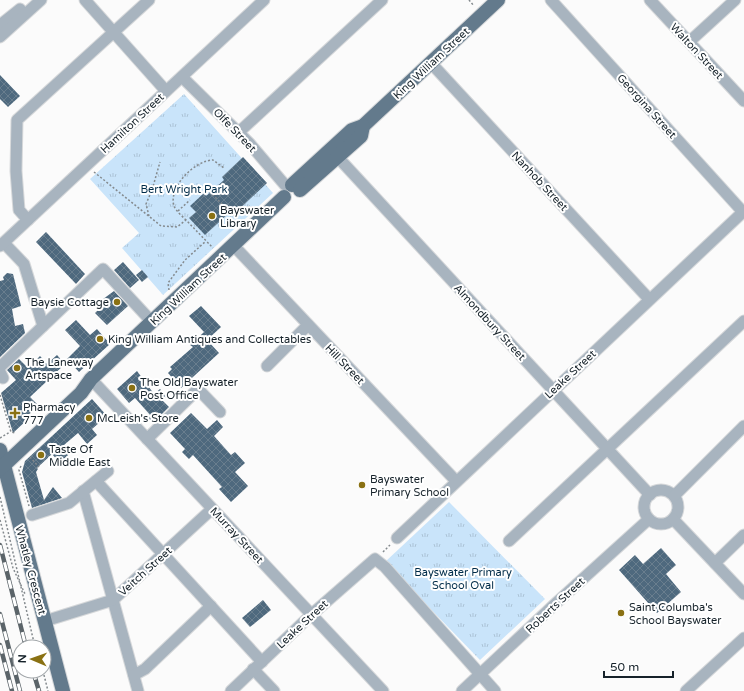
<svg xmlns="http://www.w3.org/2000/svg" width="744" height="691" font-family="'Varela Round',sans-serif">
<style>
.park{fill:url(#park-tufts)}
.building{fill:url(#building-cross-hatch)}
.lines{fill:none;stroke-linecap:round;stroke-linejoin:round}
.minor-casing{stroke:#d6d8da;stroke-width:13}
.major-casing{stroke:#d6d8da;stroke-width:16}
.path{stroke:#848a8e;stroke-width:1.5;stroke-dasharray:2 2;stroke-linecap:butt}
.minor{stroke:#a8b4bf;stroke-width:11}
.major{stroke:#637a8c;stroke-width:14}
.rail-casing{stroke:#5b6469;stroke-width:4.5}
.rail{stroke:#fff;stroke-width:3;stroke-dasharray:9;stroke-linecap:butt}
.path-bridge{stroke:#848a8e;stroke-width:1.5;stroke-dasharray:2 2;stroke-linecap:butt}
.poi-dot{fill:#8a7113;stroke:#fff;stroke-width:1.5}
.labels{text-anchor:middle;stroke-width:4;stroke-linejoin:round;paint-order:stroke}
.street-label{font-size:11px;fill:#16222a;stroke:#fff}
.park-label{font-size:11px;fill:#002c49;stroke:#fff}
.poi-label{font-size:11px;fill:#16222a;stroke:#fff;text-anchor:start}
</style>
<defs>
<pattern id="park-tufts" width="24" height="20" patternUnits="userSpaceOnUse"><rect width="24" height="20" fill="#c9e4fa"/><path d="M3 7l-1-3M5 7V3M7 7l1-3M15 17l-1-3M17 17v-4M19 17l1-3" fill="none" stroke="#acc3d6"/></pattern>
<pattern id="building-cross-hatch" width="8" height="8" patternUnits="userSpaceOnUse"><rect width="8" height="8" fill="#4e697e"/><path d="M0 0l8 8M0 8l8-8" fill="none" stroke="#697e8e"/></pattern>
</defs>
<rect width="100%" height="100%" fill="#fbfbfb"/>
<g class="park">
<path d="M184,94L273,193L163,295L122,248L139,233L90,179Z"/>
<path d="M449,502L545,599L480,660L385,562Z"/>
</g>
<g class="building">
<path d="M0,75L20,96L8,107L0,99Z"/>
<path d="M243,157L267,183L232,216L229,213L205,235L189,218L196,212L190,206L204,193L206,196L212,191L224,180L222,177Z"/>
<path d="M46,232L85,274L76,284L36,242Z"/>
<path d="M123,262L139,280L130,288L114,270Z"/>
<path d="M142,270L148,277L142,282L136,275Z"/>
<path d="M7,273L13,274L21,306L12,309L15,326L23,324L25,333L0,357V281L4,280L3,277Z"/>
<path d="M114,291L128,306L107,325L95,313L99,309L95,305Z"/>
<path d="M201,306L221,327L207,340L219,353L181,388L168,373L172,369L170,367L193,347L190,345L204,332L189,316Z"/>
<path d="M76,320L90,335L97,329L110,344L79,372L67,359L80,346L65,330Z"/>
<path d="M57,355L65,364L30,397L39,406L27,416L29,418L13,433L1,393L16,380L7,370L19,359L28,368L40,356L47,364Z"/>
<path d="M137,371L154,394L160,389L167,396L162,400L169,407L153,423L148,418L151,416L135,398L129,403L117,389Z"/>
<path d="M92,399L107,416L92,429L97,435L87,444L78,433L64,445L71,452L60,463L52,454L37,468L38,469L36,472L44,500L53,487L62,498L32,508L22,472L25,461Z"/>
<path d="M191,413L207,429L217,420L223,427L214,436L231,455L235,452L245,463L235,472L248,486L231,502L219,489L222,487L193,455L189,459L182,452L185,449L170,433Z"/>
<path d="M661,548L676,565L666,574L681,592L657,613L619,570L635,555L643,564Z"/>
<path d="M263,600L271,610L250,627L242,618Z"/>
</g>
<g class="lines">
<g class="minor-casing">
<g id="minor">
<path d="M85,0L166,91"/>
<path d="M551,0L743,212"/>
<path d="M650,0L744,101"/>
<path d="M0,25L20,9"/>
<path d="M0,37L41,0"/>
<path d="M689,42L735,0"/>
<path d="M431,63L649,299"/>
<path d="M182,77L250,144L285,185"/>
<path d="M239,132L382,0"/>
<path d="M333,152L650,495"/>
<path d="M28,220L19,210L16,171L17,120L149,0"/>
<path d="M4,243L24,264L43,326"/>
<path d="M0,246L264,0"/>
<path d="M234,246L456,481"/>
<path d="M267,366L308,325"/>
<path d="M0,367L103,269L152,322"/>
<path d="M0,372L3,378"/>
<path d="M91,379L383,691"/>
<path d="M147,439L198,389L220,412"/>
<path d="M96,481L262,662"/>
<circle cx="661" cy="507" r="17"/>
<path d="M83,491L138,691"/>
<path d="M674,496L744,426"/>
<path d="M32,515L69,503L108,471"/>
<path d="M673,519L744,594"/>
<path d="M397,538L744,211"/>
<path d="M509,541L744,321"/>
<path d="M715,563L744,535"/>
<path d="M45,621L113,600L212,509"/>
<path d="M253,669L274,691"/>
<path d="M134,675L145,669L211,606"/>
<path d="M231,691L311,615L375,559L385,567L495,691"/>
<path d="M462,691L555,604L649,519"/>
<path d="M686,691L744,638"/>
</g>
</g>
<g class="major-casing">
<g id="major">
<path d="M292,185L352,130L363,126L498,0"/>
<path d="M300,190L361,136L363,126"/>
<path d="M0,450L63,691"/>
<path d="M0,469L81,393L91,379L284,197"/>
</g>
</g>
<g class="path">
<path d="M469,0L474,6"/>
<path d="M94,172L161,226L177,227L186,220L213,248"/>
<path d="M204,186L241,223"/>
<path d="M178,211L190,200"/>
<path d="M149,216L146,204L152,190L160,162"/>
<path d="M236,217L245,208L251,206L255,209"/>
<path d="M186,220C182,216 176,211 174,206C168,186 196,160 213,160L224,168"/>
<path d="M169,290L168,283L185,260L206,241"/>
<path d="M0,395L11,432L15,433"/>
<path d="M0,438L10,432"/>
<path d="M30,457L39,467"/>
<path d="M21,466L19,470L29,506"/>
<path d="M0,520L13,568L25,594"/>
<path d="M383,552L390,545"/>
<path d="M43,671L48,691"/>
</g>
<use href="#minor" class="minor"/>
<use href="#major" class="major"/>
<g class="rail-casing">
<g id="rail">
<path d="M0,545L26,647"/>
<path d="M0,614L20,691"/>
<path d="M0,645L12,691"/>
<path d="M33,671L39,691"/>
</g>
</g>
<use href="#rail" class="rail"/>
<path class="path-bridge" d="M0,497L35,647"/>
</g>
<g class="poi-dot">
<circle cx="212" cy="216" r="4"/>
<circle cx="117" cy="302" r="4"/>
<circle cx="100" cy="339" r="4"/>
<circle cx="17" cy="368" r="4"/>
<circle cx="132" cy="388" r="4"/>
<path d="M13 407h4v4h4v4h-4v4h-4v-4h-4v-4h4z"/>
<circle cx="89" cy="418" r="4"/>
<circle cx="41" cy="455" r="4"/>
<circle cx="362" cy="485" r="4"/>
<circle cx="621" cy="613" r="4"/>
</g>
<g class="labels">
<g class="street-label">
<text transform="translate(697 51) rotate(47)" y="4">Walton Street</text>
<text transform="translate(431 63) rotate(-43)" y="4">King William Street</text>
<text transform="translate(647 106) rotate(48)" y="4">Georgina Street</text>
<text transform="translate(132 123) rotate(-43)" y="4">Hamilton Street</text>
<text transform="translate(235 130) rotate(46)" y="4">Olfe Street</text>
<text transform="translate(540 181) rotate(47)" y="4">Nanhob Street</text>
<text transform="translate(188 289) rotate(-43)" y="4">King William Street</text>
<text transform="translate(490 322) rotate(47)" y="4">Almondbury Street</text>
<text transform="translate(345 364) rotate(46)" y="4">Hill Street</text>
<text transform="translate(570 374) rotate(-43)" y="4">Leake Street</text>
<text transform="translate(237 535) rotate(47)" y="4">Murray Street</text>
<text transform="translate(31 570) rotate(75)" y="4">Whatley Crescent</text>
<text transform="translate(145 571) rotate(-42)" y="4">Veitch Street</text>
<text transform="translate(555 605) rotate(-43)" y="4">Roberts Street</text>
<text transform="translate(302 624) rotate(-43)" y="4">Leake Street</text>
</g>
<g class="park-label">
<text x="184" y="193">Bert Wright Park</text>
<text x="463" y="576">Bayswater Primary<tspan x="463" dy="13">School Oval</tspan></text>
</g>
<g class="poi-label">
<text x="220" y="214">Bayswater<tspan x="220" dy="13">Library</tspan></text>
<text x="109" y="306" text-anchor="end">Baysie Cottage</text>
<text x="108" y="343">King William Antiques and Collectables</text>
<text x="25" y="366">The Laneway<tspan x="25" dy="13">Artspace</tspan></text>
<text x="140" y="386">The Old Bayswater<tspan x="140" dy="13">Post Office</tspan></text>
<text x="23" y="411">Pharmacy<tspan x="23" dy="13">777</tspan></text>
<text x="97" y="422">McLeish's Store</text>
<text x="49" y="453">Taste Of<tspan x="49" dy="13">Middle East</tspan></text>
<text x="370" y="483">Bayswater<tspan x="370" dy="13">Primary School</tspan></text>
<text x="629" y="611">Saint Columba's<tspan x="629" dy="13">School Bayswater</tspan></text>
</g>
</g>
<g transform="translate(32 659) rotate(272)"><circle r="19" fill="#ffffff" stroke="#a2a7aa"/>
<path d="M0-3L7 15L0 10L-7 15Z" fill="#8a7113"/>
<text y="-6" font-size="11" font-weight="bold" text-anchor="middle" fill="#16222a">N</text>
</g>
<path d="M604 671v6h69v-6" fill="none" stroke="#16222a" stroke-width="2"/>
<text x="610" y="671" font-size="12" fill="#16222a" stroke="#ffffff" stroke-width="3" paint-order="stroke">50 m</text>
</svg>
